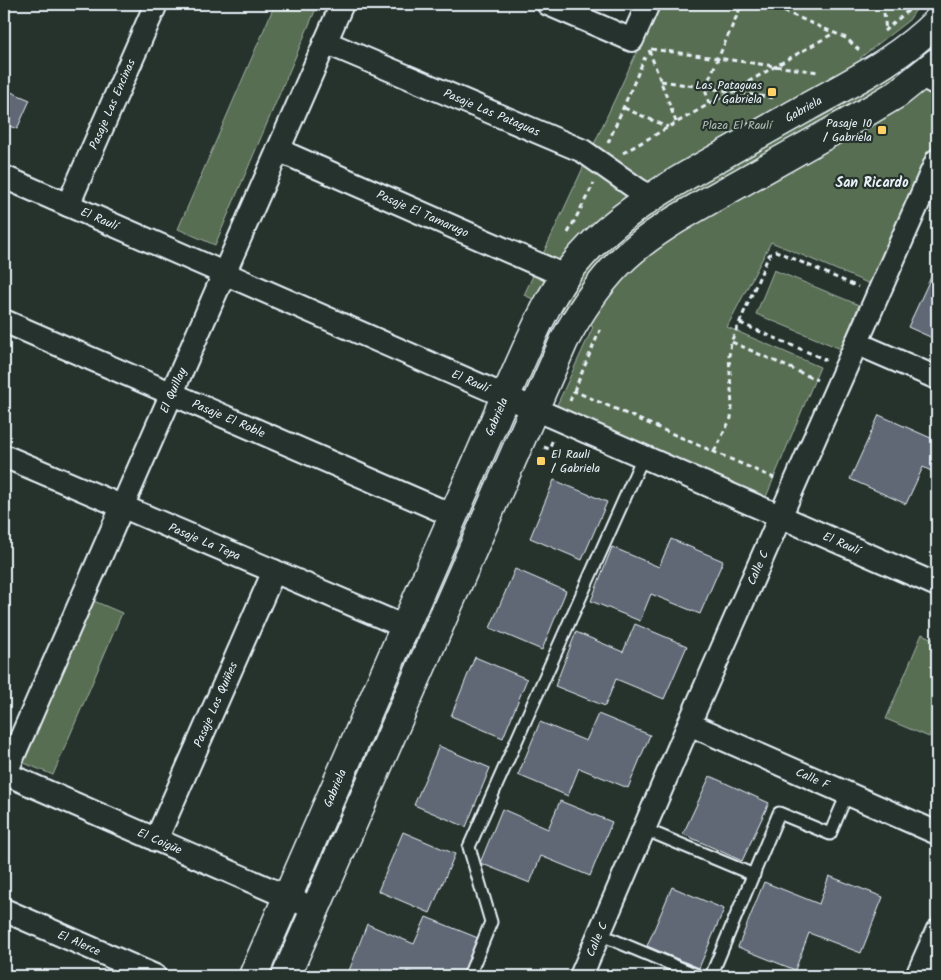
<svg xmlns="http://www.w3.org/2000/svg" width="941" height="980" font-family="Kalam,sans-serif">
<style>
.green{fill:#596e52;stroke:#a0b0a5}
.building{fill:#606875;stroke:#e8f1f8}
.lines{fill:none;stroke-linecap:round;stroke-linejoin:round}
.lane-casing{stroke:#e8f1f8;stroke-width:15}
.street-casing{stroke:#e8f1f8;stroke-width:26}
.secondary-casing{stroke:#e8f1f8;stroke-width:31}
.path{stroke:#e8f1f8;stroke-width:3;stroke-dasharray:5 4;stroke-linecap:butt}
.lane{stroke:#26332d;stroke-width:11}
.street{stroke:#26332d;stroke-width:22}
.secondary{stroke:#26332d;stroke-width:28}
.poi-dot{fill:#ffd166;stroke:#26332d;stroke-width:2}
.labels{text-anchor:middle;stroke-width:4.5;stroke-linejoin:round;paint-order:stroke}
.poi-label{font-size:12px;fill:#e8f1f8;stroke:#26332d;text-anchor:end}
.street-label{font-size:12px;fill:#e8f1f8;stroke:#26332d}
.park-label{font-size:12px;fill:#afbdb6;stroke:#26332d}
.neighbourhood-label{font-size:14px;font-weight:bold;fill:#e8f1f8;stroke:#26332d}
</style>
<rect width="100%" height="100%" fill="#26332d"/>
<filter id="ink" filterUnits="userSpaceOnUse"><feTurbulence type="fractalNoise" baseFrequency=".02" numOctaves="2"/><feDisplacementMap in="SourceGraphic" scale="10" xChannelSelector="R" yChannelSelector="G"/><feConvolveMatrix kernelMatrix="1 2 1 2 8 2 1 2 1" color-interpolation-filters="sRGB"/></filter>
<g filter="url(#ink)">
<g class="green">
<path d="M275,4H318L215,245L178,229Z"/>
<path d="M659,4H920L909,20L860,58L937,95V138L870,284L771,242L727,327L820,367L766,497L556,407L593,327L524,295Z"/>
<path d="M774,270L859,305L841,349L756,314Z"/>
<path d="M87,598L122,613L53,775L17,760Z"/>
<path d="M922,634L937,641V719L929,737L886,719Z"/>
</g>
<g class="building">
<path d="M4,89L30,100L17,129L4,124Z"/>
<path d="M937,264V340L908,327Z"/>
<path d="M879,415L933,439L937,430V474L923,467L906,504L850,479Z"/>
<path d="M554,480L607,502L582,560L530,538Z"/>
<path d="M671,539L723,561L700,614L651,594L640,621L591,601L612,547L659,567Z"/>
<path d="M515,569L566,591L542,650L490,628Z"/>
<path d="M635,624L687,646L664,699L616,679L605,706L555,686L576,632L623,652Z"/>
<path d="M475,657L527,679L503,738L451,716Z"/>
<path d="M598,714L650,735L628,788L579,768L568,796L518,775L540,722L586,741Z"/>
<path d="M439,746L490,768L466,827L414,805Z"/>
<path d="M710,776L769,803L742,861L683,834Z"/>
<path d="M560,801L612,822L590,876L541,856L530,883L480,863L502,809L548,829Z"/>
<path d="M403,832L455,854L430,913L378,891Z"/>
<path d="M829,876L883,897L861,953L809,933L795,970L738,947L764,882L819,904Z"/>
<path d="M672,887L724,909L699,968L647,946Z"/>
<path d="M426,917L478,938L462,976H419L407,971L405,976H347L367,924L414,944Z"/>
</g>
<g class="lines">
<g class="lane-casing">
<g id="lane">
<path d="M644,829L754,875"/>
<path d="M599,934L699,976"/>
<path d="M469,976L491,922L469,847L643,457"/>
<path d="M711,976L779,813L830,834L847,794"/>
</g>
</g>
<g class="street-casing">
<g id="street">
<path d="M548,4L632,40L648,4"/>
<path id="s1" d="M325,42L583,151L650,198"/>
<path d="M922,76L937,84"/>
<path id="s2" d="M278,150L565,276"/>
<path id="s3" d="M4,177L937,585"/>
<path id="s4" d="M68,205L156,4"/>
<path id="s5" d="M4,321L454,516"/>
<path d="M856,343L937,378"/>
<path id="s6" d="M4,456L405,627"/>
<path id="s7" d="M689,724L937,833"/>
<path id="s8" d="M4,773L315,909"/>
<path id="s9" d="M4,777L342,4"/>
<path id="s10" d="M156,840L274,571"/>
<path id="s11" d="M4,910L155,976"/>
<path id="s12" d="M581,976L689,724L937,160"/>
<path d="M917,976L937,931"/>
</g>
</g>
<g class="secondary-casing">
<g id="secondary">
<path id="s13" d="M253,976L505,397C524,356 540,312 566,275C604,223 658,191 714,160C745,142 777,124 809,106C854,81 901,58 937,21"/>
<path d="M286,976L564,341C579,313 596,287 618,264C651,231 694,209 735,186C780,161 825,135 870,110L897,94L937,62"/>
</g>
</g>
<g class="path">
<path d="M767,4L846,38L859,50"/>
<path d="M883,4L886,31"/>
<path d="M884,31L916,4"/>
<path d="M651,49L818,72"/>
<path d="M649,50L676,122"/>
<path d="M661,81L774,98"/>
<path d="M709,104L705,88L742,4"/>
<path d="M624,108L668,127"/>
<path d="M608,143L645,57"/>
<path d="M623,153L834,33"/>
<path d="M568,233L594,183"/>
<path d="M740,323L826,360"/>
<path d="M732,342L817,380"/>
<path d="M574,391L600,330"/>
<path d="M570,401L574,391L774,478"/>
<path d="M544,447L549,449L553,439"/>
<path d="M714,452L731,418L732,407L729,356L731,342L769,255L776,251L858,287"/>
</g>
<use href="#lane" class="lane"/>
<use href="#street" class="street"/>
<use href="#secondary" class="secondary"/>
</g>
</g>
<g class="poi-dot">
<rect x="767" y="87" width="10" height="10" rx="2.5"/>
<rect x="877" y="125" width="10" height="10" rx="2.5"/>
<rect x="536" y="456" width="10" height="10" rx="2.5"/>
</g>
<g class="labels">
<g class="poi-label">
<text x="762" y="89">Las Pataguas<tspan x="762" dy="14">/ Gabriela</tspan></text>
<text x="872" y="127">Pasaje 10<tspan x="872" dy="14">/ Gabriela</tspan></text>
<text x="551" y="458" text-anchor="start">El Rauli<tspan x="551" dy="14">/ Gabriela</tspan></text>
</g>
<g class="street-label">
<text dy="4" stroke="none"><textPath href="#s4" startOffset="110">Pasaje Las Encinas</textPath></text>
<text dy="4" stroke="none"><textPath href="#s13" startOffset="1060">Gabriela</textPath></text>
<text dy="4" stroke="none"><textPath href="#s1" startOffset="181">Pasaje Las Pataguas</textPath></text>
<text dy="4" stroke="none"><textPath href="#s2" startOffset="158">Pasaje El Tamarugo</textPath></text>
<text dy="4" stroke="none"><textPath href="#s3" startOffset="104">El Raulí</textPath></text>
<text dy="4" stroke="none"><textPath href="#s3" startOffset="509">El Raulí</textPath></text>
<text dy="4" stroke="none"><textPath href="#s9" startOffset="422">El Quillay</textPath></text>
<text dy="4" stroke="none"><textPath href="#s13" startOffset="610">Gabriela</textPath></text>
<text dy="4" stroke="none"><textPath href="#s5" startOffset="245">Pasaje El Roble</textPath></text>
<text dy="4" stroke="none"><textPath href="#s6" startOffset="218">Pasaje La Tepa</textPath></text>
<text dy="4" stroke="none"><textPath href="#s3" startOffset="914">El Raulí</textPath></text>
<text dy="4" stroke="none"><textPath href="#s12" startOffset="445">Calle C</textPath></text>
<text dy="4" stroke="none"><textPath href="#s10" startOffset="148">Pasaje Los Quiñes</textPath></text>
<text dy="4" stroke="none"><textPath href="#s7" startOffset="135">Calle F</textPath></text>
<text dy="4" stroke="none"><textPath href="#s13" startOffset="205">Gabriela</textPath></text>
<text dy="4" stroke="none"><textPath href="#s8" startOffset="170">El Coigüe</textPath></text>
<text dy="4" stroke="none"><textPath href="#s12" startOffset="40">Calle C</textPath></text>
<text dy="4" stroke="none"><textPath href="#s11" startOffset="82">El Alerce</textPath></text>
</g>
<g class="park-label">
<text x="737" y="129">Plaza El Raulí</text>
</g>
<g class="neighbourhood-label">
<text x="872" y="187">San Ricardo</text>
</g>
</g>
<rect width="941" height="980" fill="none" stroke="#26332d" stroke-width="20"/>
<rect x="10" y="10" width="921" height="960" fill="none" stroke="#e8f1f8" stroke-width="2" filter="url(#ink)"/>
</svg>
